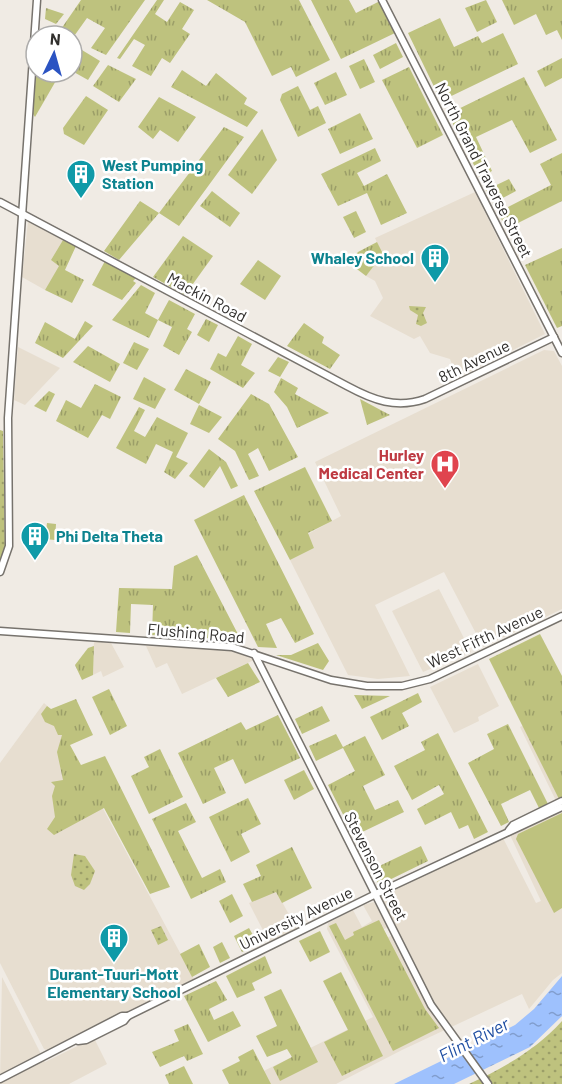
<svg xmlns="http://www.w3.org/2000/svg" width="562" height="1084" font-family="Barlow,sans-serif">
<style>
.built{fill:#e7ded0}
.grass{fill:url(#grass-tufts)}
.park{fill:url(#park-dots)}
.pitch{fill:#bec27e}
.water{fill:url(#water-ripples)}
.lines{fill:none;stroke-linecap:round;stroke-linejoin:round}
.secondary-casing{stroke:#77736d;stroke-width:9}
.secondary{stroke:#fff;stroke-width:6}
.labels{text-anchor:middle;stroke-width:5;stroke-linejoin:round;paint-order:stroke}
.culture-label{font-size:16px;font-weight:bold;fill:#0d838f;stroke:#fff;text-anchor:start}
.street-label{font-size:16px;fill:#312f2d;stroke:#fff}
.health-label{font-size:16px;font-weight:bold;fill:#be3a42;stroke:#fff;text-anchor:end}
.water-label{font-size:18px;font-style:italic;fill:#204fa3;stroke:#fff}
</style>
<defs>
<pattern id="grass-tufts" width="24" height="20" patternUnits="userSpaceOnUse" patternTransform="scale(1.5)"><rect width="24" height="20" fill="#bec27e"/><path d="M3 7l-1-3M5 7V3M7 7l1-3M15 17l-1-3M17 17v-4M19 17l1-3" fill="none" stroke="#9b9e68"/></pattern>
<pattern id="park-dots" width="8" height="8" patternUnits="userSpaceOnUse" patternTransform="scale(1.5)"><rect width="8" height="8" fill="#bec27e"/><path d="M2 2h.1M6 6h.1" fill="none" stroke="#9b9e68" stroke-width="1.8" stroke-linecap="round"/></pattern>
<pattern id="water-ripples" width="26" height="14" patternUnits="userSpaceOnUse" patternTransform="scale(1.5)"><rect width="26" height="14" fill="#9ec1fd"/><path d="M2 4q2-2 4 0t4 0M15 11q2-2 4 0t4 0" fill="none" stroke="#819dcd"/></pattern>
</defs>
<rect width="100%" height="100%" fill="#f0ebe4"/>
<g class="built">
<path d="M475,192L545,334L457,378L450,359L430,353L420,336L414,339L370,316L383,298L375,281L366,276L382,254L375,238Z"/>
<path d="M28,221L63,240L51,260L60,266L45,290L22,277Z"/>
<path d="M18,347L60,368L25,405L14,400Z"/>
<path d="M544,350L554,351L562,366V609L483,647L444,572L375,605L410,676L378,679L348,675L290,560L314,548L308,534L341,516L315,462Z"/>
<path d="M439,589L471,652L423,672L392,611Z"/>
<path d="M94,641L111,643L124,667L103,677L101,671L93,675Z"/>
<path d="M146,646L232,649L254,660L182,694L167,663L156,668Z"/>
<path d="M478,664L499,706L478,717L479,721L454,733L430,687Z"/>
<path d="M562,678V973L553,980L529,1009L522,994L402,1050L336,1084H237L373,1017L327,929L328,923L353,910L362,927L372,921L363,905L374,902L388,927L364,939L367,947L393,935L401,952L407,949L380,896L503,838L536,903L541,901L510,835L560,809L520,727L547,714Z"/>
<path d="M44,703L57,715L69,745L194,979L49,1051L44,1049L0,963V763Z"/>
<path d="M276,891L297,929L269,942L249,903Z"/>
<path d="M2,977L45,1062L94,1038L107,1064L69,1084H0Z"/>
</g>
<g class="grass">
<path d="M81,0H145L106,55L91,48L105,28L87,18L72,39V36L59,32Z"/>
<path d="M157,0H164L155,14L167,22L180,2L194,10L182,29L190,34L170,63L162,58L151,76L132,66L145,45L134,39L120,59L117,58Z"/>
<path d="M207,0H299L330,60L296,77L291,67L272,76L245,22Z"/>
<path d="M311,0H349L356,13L380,1L395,33L341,59Z"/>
<path d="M486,0L497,22L477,32L465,8Z"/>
<path d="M502,0H562V40L557,30L546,35L536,14L514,25Z"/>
<path d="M46,8L64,14L56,24L45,19Z"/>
<path d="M440,18L454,47L478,36L482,43L503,33L518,64L441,101L408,33Z"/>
<path d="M396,43L403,57L380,69L373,55Z"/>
<path d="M77,47L100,61L88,80L72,71V55Z"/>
<path d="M562,58V78L545,87L537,71Z"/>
<path d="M364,59L375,82L360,89L349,66Z"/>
<path d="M108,65L136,79L119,102L93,86Z"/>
<path d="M409,67L443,135L417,148L382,80Z"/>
<path d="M182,70L206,86L216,73L247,98L244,104L258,112L247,127L171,87Z"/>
<path d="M36,72H61L35,117L33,114Z"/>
<path d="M336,72L347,95L325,105L314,83Z"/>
<path d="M524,77L557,140L530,153L512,120L476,137L492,171L480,177L448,114Z"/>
<path d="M298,86L310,110L318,106L326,123L298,137L280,100L282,94Z"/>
<path d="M86,96L108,110L84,145L64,134L63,128Z"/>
<path d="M159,97L196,117L178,142L160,130L153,139L138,127Z"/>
<path d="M360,113L373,139L340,154L328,129Z"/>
<path d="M224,127L244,137L179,226L159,213L119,260L104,251L140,201L159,213Z"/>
<path d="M262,129L277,160L252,194L228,175Z"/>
<path d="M375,148L381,161L357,173L364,186L387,174L407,213L381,225L367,193L338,206L321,174Z"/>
<path d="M562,153V201L506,229L498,212L551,185L540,164Z"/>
<path d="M509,179L516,191L493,203L486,190Z"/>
<path d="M212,191L240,213L230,227L200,206Z"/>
<path d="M356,211L366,232L354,238L343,217Z"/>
<path d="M183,236L213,256L185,295L153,277Z"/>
<path d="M63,240L76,246L65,270L84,280L72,303L45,290L59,266L51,260Z"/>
<path d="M377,242L383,254L366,276L349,263L358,252Z"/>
<path d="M562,248V326L557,328L525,265Z"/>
<path d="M258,260L281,276L265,300L240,284Z"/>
<path d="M105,261L136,278L133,281L136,283L122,300L92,285Z"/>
<path d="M141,285L155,293L145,313L158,320L169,300L195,314L187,329L192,332L179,355L163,346L172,327L158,320L149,338L112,320Z"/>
<path d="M206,319L218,325L209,342L197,335Z"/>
<path d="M85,321L93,326L63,358L35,343L45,322L75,339Z"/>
<path d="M304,323L324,337L322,343L340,355L330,369L287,346Z"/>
<path d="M238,336L252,344L241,365L255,373L243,388L210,369L218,353L226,357Z"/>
<path d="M134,342L149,349L137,370L123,363Z"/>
<path d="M88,346L120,364L110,382L73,362Z"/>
<path d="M278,357L289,362L280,377L268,371Z"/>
<path d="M186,369L211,382L199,404L174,390Z"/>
<path d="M144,377L166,389L155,409L133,399Z"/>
<path d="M281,378L298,388L295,394L329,413L297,428L287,407L274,392Z"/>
<path d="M95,384L121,397L110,419L102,415L88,438L56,421L66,400L81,408Z"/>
<path d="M49,391L55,394L46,412L34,406Z"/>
<path d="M251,394L269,404L298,457L269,471L258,448L248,454L259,476L249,480L235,451L218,439Z"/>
<path d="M360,399L390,415L367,425Z"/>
<path d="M199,405L222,417L209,433L190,424Z"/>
<path d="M139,407L145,410L134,431L145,437L157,417L188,433L176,457L188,463L175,479L164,472L173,452L156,444L146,464L116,448Z"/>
<path d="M209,449L226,462L238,486L231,489L220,466L204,488L189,476Z"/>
<path d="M305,467L332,521L308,533L314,548L290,560L254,491Z"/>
<path d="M244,495L314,634L295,643L281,618L266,624L277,648L258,647L194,520Z"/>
<path d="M197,555L241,640L152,635L153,605L131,604L130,633L116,632L119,588L172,589L174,566Z"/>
<path d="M540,634L562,676V797L559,799L489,659Z"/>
<path d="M318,643L329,661L323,670L276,655H291Z"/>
<path d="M94,646L93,675L82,680L75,665L88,648Z"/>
<path d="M248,663L260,682L228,697L216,678Z"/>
<path d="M109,689L127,726L110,735L92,697Z"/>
<path d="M418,693L422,702L402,713L409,726L382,740L370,717Z"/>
<path d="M354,695L390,696L362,709Z"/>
<path d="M76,699L93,735L70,745L81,765L105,756L170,887L150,894L104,808L54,835L47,829L55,817L52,796L55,786L51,782L63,780L57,752L62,735H58L54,726L45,722L41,714L47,706L51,709Z"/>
<path d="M322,706L330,721L302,734L295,719Z"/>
<path d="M278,715L300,758L245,784L233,759L214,768L226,793L203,804L178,753L241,722L246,730Z"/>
<path d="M508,724L548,804L539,808L530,790L501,804L509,822L501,826L468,763L494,749L487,734Z"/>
<path d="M438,733L488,832L474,839L468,825L459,829L451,812L425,825L417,809L444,794L439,785L412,800L394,766L425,750L421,742Z"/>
<path d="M336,734L343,747L365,736L385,775L363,786L375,810L398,800L404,812L354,836L328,785L355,771L343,748L316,761L309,746Z"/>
<path d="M160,749L183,797L149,814L131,776L149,767L144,757Z"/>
<path d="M304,770L314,789L294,800L284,780Z"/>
<path d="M248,798L261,824L241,834L250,852L231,862L209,817Z"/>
<path d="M186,803L196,822L178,831L202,878L220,869L226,882L191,899L152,819Z"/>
<path d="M421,846L428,861L379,885L371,870Z"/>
<path d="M292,847L312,888L282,903L276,892L252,902L243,884L261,876L256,865Z"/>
<path d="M232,894L243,916L230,923L219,901Z"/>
<path d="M379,920L425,1009L439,1028L393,1051L329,926L336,923L345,940L354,935L353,932Z"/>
<path d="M249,928L258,944L242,952L234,936Z"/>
<path d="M320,931L330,952L310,962L299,941Z"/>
<path d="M222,942L230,958L220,963L213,947Z"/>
<path d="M199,944L210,967L192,977L180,954Z"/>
<path d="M265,956L272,973L252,983L255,990L237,998L226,976Z"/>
<path d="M341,972L383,1056L342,1076L324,1042L348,1030L323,981Z"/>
<path d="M216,981L227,1000L209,1009L214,1020L233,1011L241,1026L208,1042L184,996Z"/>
<path d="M281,989L318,1062L280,1081L273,1067L292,1057L287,1049L267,1057L256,1036L277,1026L264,997Z"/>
<path d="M188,1024L203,1054L187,1061L184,1056L160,1067L152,1052L179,1041L174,1030Z"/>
<path d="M253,1049L271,1084H229L222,1070L240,1061L238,1057Z"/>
<path d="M184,1066L193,1084H169L165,1075Z"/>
</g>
<g class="park">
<path d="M409,306L426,307L423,313L427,323L421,326L416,324L418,315L410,310Z"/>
<path d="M0,430L3,431L5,549L0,567Z"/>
<path d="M74,854L85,856L95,871L90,884L84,890L75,886L71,875Z"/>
<path d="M161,926L168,940L158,945L151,930Z"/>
<path d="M562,1021V1084H469C503,1068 536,1050 562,1021Z"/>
</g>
<g class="pitch">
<path d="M47,523L56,524L55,540L45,539Z"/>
<path d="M562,813V908L554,913L516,839L518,834Z"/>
</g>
<path class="water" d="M562,976V1016L530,1047L454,1084H394L515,1025L534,1009Z"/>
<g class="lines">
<g class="secondary-casing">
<g id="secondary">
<path d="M382,0L562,353"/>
<path d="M0,202L347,386C373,400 396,409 425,399L554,337"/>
<path d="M0,572L9,546L8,418L37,0"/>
<path d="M0,631L232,647L331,680L367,686H402L430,679L562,616"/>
<path d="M254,653L431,1005L488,1084"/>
<path d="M509,830L513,825L562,801"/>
<path d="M78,1041L86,1040L124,1021L128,1016L382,891L562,807"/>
<path d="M0,1079L122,1016H128"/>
</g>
</g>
<use href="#secondary" class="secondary"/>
</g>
<defs>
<g id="building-pin" transform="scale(1.5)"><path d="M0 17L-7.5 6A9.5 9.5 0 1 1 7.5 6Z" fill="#0f9aa8" stroke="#fff"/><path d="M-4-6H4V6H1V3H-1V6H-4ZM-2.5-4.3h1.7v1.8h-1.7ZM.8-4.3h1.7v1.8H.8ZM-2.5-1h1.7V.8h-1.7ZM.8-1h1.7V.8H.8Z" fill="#fff"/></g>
<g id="hospital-pin" transform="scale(1.5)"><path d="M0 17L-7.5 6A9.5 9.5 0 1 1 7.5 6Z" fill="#e0444e" stroke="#fff"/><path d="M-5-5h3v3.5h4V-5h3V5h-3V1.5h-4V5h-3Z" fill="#fff"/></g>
</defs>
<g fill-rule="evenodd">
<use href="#building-pin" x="81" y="174"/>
<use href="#building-pin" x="435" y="258"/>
<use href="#hospital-pin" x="445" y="464"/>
<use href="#building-pin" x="35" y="536"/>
<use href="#building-pin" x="114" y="938"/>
</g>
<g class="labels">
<g class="culture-label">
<text x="102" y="171">West Pumping<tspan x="102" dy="18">Station</tspan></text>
<text x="414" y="264" text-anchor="end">Whaley School</text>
<text x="56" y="542">Phi Delta Theta</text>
<text x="114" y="980" text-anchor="middle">Durant-Tuuri-Mott<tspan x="114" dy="18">Elementary School</tspan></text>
</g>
<g class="street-label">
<text transform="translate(484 170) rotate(63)" y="6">North Grand Traverse Street</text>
<text transform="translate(207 297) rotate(28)" y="6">Mackin Road</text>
<text transform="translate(474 361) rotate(-26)" y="6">8th Avenue</text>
<text transform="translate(196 633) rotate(5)" y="6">Flushing Road</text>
<text transform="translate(485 637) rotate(-25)" y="6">West Fifth Avenue</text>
<text transform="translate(376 866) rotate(63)" y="6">Stevenson Street</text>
<text transform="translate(296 918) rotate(-26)" y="6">University Avenue</text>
</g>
<g class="health-label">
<text x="424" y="461">Hurley<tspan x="424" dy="18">Medical Center</tspan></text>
</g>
<g class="water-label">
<text transform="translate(474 1040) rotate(-27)" y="6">Flint River</text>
</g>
</g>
<g transform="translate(54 54) rotate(5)"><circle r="28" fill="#ffffff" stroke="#adacab" stroke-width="1.5"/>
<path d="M0-4.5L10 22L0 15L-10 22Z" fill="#2b53c2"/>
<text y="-9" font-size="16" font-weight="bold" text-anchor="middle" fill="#312f2d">N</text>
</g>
</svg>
